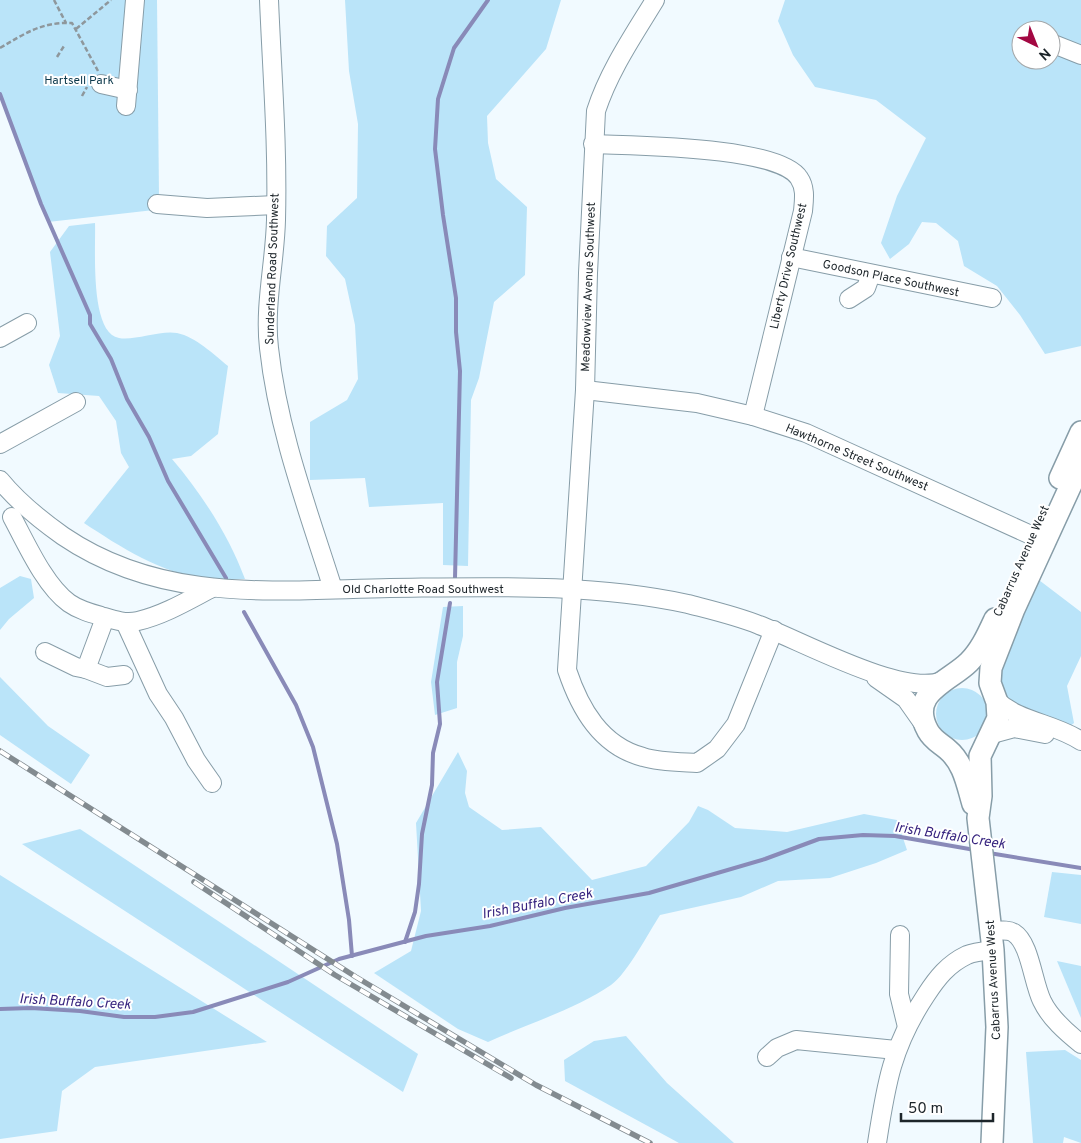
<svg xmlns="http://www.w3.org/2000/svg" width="1081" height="1143" font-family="Overpass,sans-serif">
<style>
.green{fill:#bae4f9;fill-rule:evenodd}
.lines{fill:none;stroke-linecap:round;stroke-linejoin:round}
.stream{stroke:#898ab8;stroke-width:4}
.minor-casing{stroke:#879da8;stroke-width:20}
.major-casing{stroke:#879da8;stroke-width:24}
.path{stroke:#8e979c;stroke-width:2.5;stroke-dasharray:5 2.5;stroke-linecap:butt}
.minor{stroke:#fff;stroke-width:18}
.major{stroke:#fff;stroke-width:21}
.rail-casing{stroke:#838b90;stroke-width:5.5}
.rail{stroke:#fff;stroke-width:4;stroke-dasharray:11;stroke-linecap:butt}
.labels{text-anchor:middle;stroke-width:4;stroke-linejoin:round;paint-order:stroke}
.park-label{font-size:12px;fill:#0d3a4d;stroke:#fff}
.street-label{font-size:12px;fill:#1d252a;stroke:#fff}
.water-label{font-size:14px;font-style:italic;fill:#37247f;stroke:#fff}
</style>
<rect width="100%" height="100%" fill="#f1faff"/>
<g class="green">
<path d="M0,0H157L159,197L154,210L48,222L0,94Z"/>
<path d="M345,0H561L546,49L487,116L488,143L496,179L527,207L525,275L494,302L479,378L471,400L468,566L443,565V503L369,507L365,478L310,480V422L347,400L358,379L355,325L345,279L326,256L327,226L357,198L358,124L349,71Z"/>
<path d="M785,0H1081V346L1045,354L1020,315L997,286L964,266L958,241L936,223L922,222L909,244L890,259L881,243L897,196L926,138L876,100L815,87L793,55L778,21ZM1021,30H1051V60H1021Z"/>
<path d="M95,223C96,246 89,333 119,338C134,341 160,330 177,333C196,337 213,354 228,366L218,434L191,456L172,459C202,494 229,536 245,579C232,579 219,579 206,578C163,575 119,546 84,523L129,467L121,453L116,421L99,396L58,393L49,365L60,336L50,252L69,226Z"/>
<path d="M20,576L31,579L34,598L9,619L0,630V588Z"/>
<path d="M1035,577L1081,612V656L1067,686L1074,723L1068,728L1011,707L997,683Z"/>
<path d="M463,606V636L457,662V708L435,715L431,682L443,607Z"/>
<path d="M0,677L48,726L90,755L71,784L0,735Z"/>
<circle cx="962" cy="714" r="26"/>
<path d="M458,752L467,771L465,793L469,807L502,830L541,827L592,880L646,866L689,822L698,806L708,810L735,828L787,832L864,814L897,820L907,850L876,863L830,878L778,881L741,897L660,915C649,932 627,974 611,985C578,1008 525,1025 488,1042L458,1029L374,973L411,951L421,911L416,823Z"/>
<path d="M80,829L418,1054L403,1092L22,844Z"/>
<path d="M1052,872L1081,875V924L1044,917Z"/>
<path d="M0,875L267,1042L95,1067L62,1091L57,1131L0,1139Z"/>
<path d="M1057,961L1081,966V1018Z"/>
<path d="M626,1036L667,1083L734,1143H679L565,1081L564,1060L594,1041Z"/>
<path d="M1065,1050L1081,1060V1143L1064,1137L1063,1143H1033L1026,1052Z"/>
</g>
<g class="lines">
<g class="stream">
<path d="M0,94L41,204L90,315V324L111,359L127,399L149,437L168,481L226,578"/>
<path d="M455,578L460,371L456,332V298L443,215L435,149L438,99L454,48L488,0"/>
<path d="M244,612L296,705L313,747L337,844L349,920L352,956"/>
<path d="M989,853L1081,868"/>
<path d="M405,942L415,912L419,884L422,834L432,785L433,753L440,724L437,682L450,603"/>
<path d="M0,1009L31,1008L80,1011L124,1017H155L193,1012L288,982L339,959L426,936L490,926L565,908L649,893L765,859L819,839L863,835L895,836L975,850"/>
</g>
<g class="minor-casing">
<g id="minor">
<path d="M269,0C272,73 278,146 276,220C275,262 264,306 269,348C278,431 308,510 333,589"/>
<path d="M655,0C633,36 609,71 596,111L588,273L585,390L567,670C580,709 601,746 643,757C659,762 679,762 697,763L717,749L736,724L774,630"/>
<path d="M1051,43L1081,55"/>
<path d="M101,84L128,90"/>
<path d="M126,106L135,0"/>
<path d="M593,144C633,146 779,146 799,178C806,188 804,200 803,211L753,416"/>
<path d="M157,204L207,208L276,205"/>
<path d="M791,257L992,298"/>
<path d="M849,299L866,288L871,274"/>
<path d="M0,338L27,323"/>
<path d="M585,390L697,403L753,416L806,433L1033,536"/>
<path d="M0,444L76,402"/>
<path d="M0,480C18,502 39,519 63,536C163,604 276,590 390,588C489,587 590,583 688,604C711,610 737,616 759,625C800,640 902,697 942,681"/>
<path d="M12,517C26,543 45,586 69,603C79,610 90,613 101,616C114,620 125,624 138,621C164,615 189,600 212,588"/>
<path d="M105,618L86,669L107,677L124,675"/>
<path d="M125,622L158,694L174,718L196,760L212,783"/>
<path d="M45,652L76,667L86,669"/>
<path d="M876,678L906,699L925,726"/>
<path d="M996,700C1019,722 1054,723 1081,741"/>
<path d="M992,734L1014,728L1045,734"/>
<path d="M991,931C998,931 1008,929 1014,933C1030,943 1033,983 1042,1001C1050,1018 1066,1032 1081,1044"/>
<path d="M900,935L899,994L907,1027"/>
<path d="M767,1057L777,1048L796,1040L896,1050"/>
<path d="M877,1143C886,1084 892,1046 926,995C937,978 948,964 967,955C974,952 984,951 993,950"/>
</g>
</g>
<g class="major-casing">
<g id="major">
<path d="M1060,478L1081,432"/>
<path d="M973,804C967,784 964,763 947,749C940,743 933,740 928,731C907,693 949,682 969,662C981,650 988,634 995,619"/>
<path d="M992,1143L997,1027L993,950L978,818L981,796L980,756L998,718L997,702L990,683L991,668L1014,609L1081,463"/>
</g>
</g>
<g class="path">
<path d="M54,0L66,23"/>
<path d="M76,29L111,0"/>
<path d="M0,48C26,33 41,22 72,23L98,71"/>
<path d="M57,57L64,46"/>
<path d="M82,96L87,87"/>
</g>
<use href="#minor" class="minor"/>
<use href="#major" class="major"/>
<g class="rail-casing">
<g id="rail">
<path d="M0,751L356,977L536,1085L650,1143"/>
<path d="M194,882L335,975L511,1078"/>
</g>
</g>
<use href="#rail" class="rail"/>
</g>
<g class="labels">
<g class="park-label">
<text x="79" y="84">Hartsell Park</text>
</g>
<g class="street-label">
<text transform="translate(788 266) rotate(-77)" y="4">Liberty Drive Southwest</text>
<text transform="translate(272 269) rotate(-88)" y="4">Sunderland Road Southwest</text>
<text transform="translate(891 278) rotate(12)" y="4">Goodson Place Southwest</text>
<text transform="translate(588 287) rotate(-88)" y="4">Meadowview Avenue Southwest</text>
<text transform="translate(857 457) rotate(23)" y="4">Hawthorne Street Southwest</text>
<text transform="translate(1021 561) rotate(-66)" y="4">Cabarrus Avenue West</text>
<text x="423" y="593">Old Charlotte Road Southwest</text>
<text transform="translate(993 980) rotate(-93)" y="4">Cabarrus Avenue West</text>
</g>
<g class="water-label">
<text transform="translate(950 835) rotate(9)" y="5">Irish Buffalo Creek</text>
<text transform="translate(537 903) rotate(-11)" y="5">Irish Buffalo Creek</text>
<text transform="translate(75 1001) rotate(3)" y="5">Irish Buffalo Creek</text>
</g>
</g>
<g transform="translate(1036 45) rotate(137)"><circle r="24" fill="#ffffff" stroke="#a5a8aa"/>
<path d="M0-4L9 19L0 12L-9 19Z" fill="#a30842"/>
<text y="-8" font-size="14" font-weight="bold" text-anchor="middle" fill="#1d252a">N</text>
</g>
<path d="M901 1113v8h92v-8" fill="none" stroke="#1d252a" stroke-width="2.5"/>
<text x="908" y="1113" font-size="15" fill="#1d252a" stroke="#ffffff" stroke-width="4" paint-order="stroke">50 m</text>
</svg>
